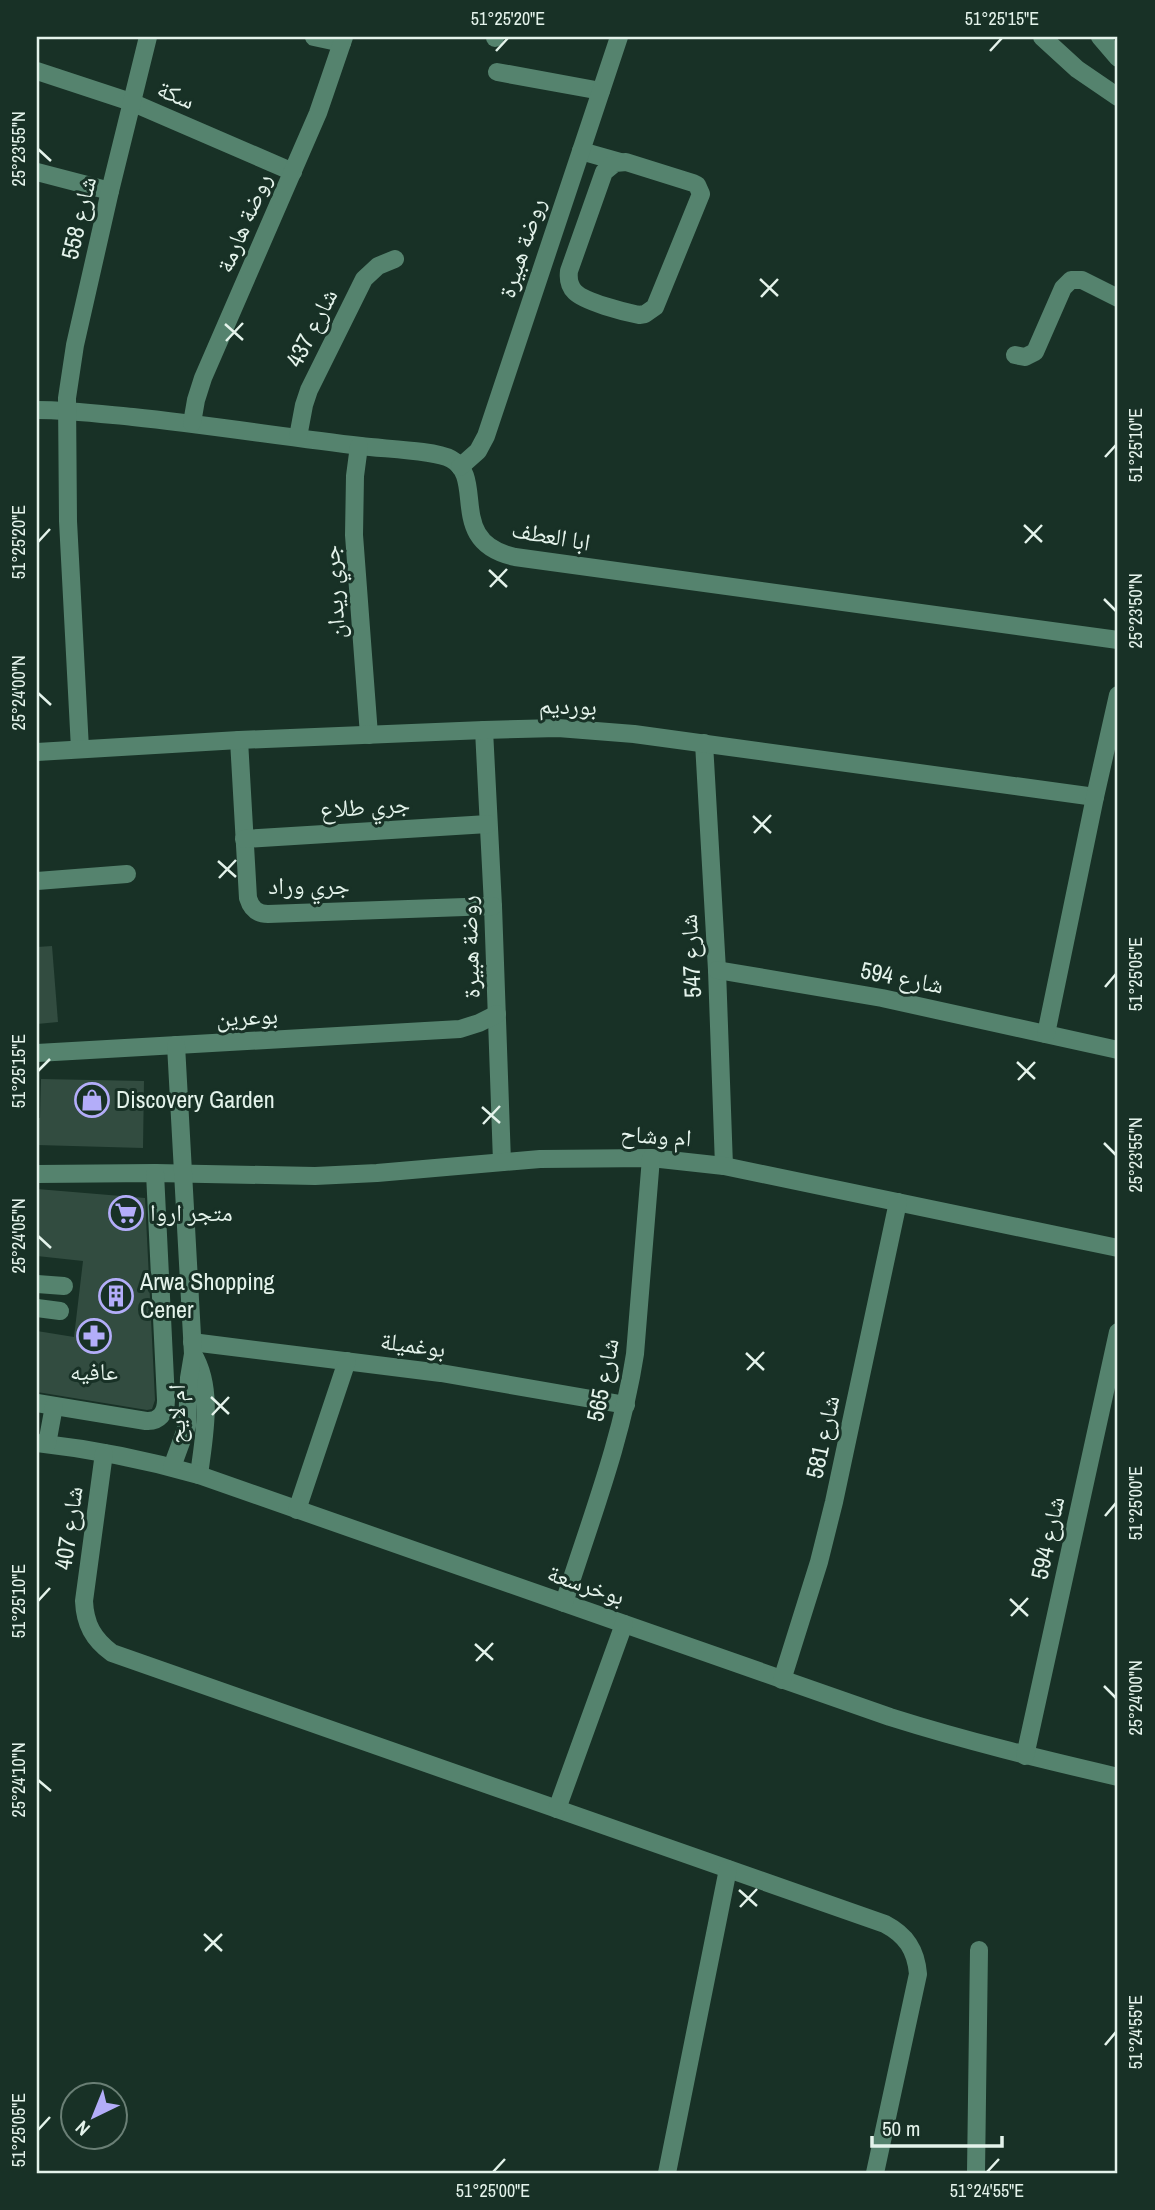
<svg xmlns="http://www.w3.org/2000/svg" width="1155" height="2210" font-family="'Archivo Narrow','Noto Naskh Arabic',sans-serif">
<style>
.building{fill:#324c40}
.lines{fill:none;stroke-linecap:round;stroke-linejoin:round}
.minor{stroke:#55836e;stroke-width:18}
.ticks{fill:none;stroke:#e4f3eb;stroke-width:2.5}
.labels{text-anchor:middle;stroke-width:6;stroke-linejoin:round;paint-order:stroke}
.street-label{font-size:24px;fill:#e4f3eb;stroke:#183126}
.poi-label{font-size:24px;fill:#e4f3eb;stroke:#183126;text-anchor:start}
.neatline{fill:none;stroke:#e4f3eb;stroke-width:2.5}
.ticks-label{font-size:18px;text-anchor:middle;fill:#e4f3eb}
</style>
<rect width="100%" height="100%" fill="#183126"/>
<g class="building">
<path d="M52,946L58,1022L37,1024V947Z"/>
<path d="M41,1079L144,1081L143,1148L37,1145V1118H40Z"/>
<path d="M37,1189L145,1198L155,1400L152,1409L147,1410L37,1392V1331L74,1337L83,1261L37,1256Z"/>
</g>
<g class="lines">
<g class="minor">
<path d="M314,37L342,43"/>
<path d="M1042,37L1077,69L1118,97"/>
<path d="M1100,37L1118,58"/>
<path d="M495,38V37"/>
<path d="M37,71L131,102L293,172"/>
<path d="M497,72L601,91"/>
<path d="M581,151L620,162"/>
<path d="M626,162L693,183L697,185L701,194L655,307L645,314L639,315C624,312 585,302 575,292C569,286 568,279 569,271L604,172L615,163Z"/>
<path d="M37,172L110,191"/>
<path d="M1015,355L1025,357L1035,352L1063,288L1071,280H1082L1118,298"/>
<path d="M37,410C69,410 101,414 133,417C209,425 285,437 361,446C382,449 434,450 451,459C487,478 445,542 515,557L1118,640"/>
<path d="M192,423L196,400L203,378L318,113L344,37"/>
<path d="M298,437L304,405L309,390L364,279L378,266L395,259"/>
<path d="M359,446L355,476L354,535L369,735"/>
<path d="M460,467L478,451L486,436L619,37"/>
<path d="M484,730L493,906L502,1162"/>
<path d="M239,740L248,898C251,908 257,914 268,914L493,906"/>
<path d="M704,743L717,970L724,1166"/>
<path d="M80,749L68,521L67,398L75,345L110,191L148,37"/>
<path d="M37,752L239,740L484,730L558,728L634,734L1095,797"/>
<path d="M244,839L488,824"/>
<path d="M37,881L127,874"/>
<path d="M717,970L882,998L1118,1050"/>
<path d="M1046,1034L1095,797L1118,695"/>
<path d="M37,1053L460,1029L479,1023L497,1014"/>
<path d="M37,1174L155,1173L315,1176L377,1173L540,1159L651,1158L724,1166L1118,1248"/>
<path d="M37,1284L64,1286"/>
<path d="M37,1308L60,1311"/>
<path d="M192,1342L441,1373L626,1405"/>
<path d="M193,1354C214,1389 204,1436 199,1475"/>
<path d="M37,1403L146,1421C159,1422 166,1413 166,1400L155,1173"/>
<path d="M37,1443C91,1449 147,1460 199,1475L890,1717C966,1741 1041,1759 1118,1777"/>
<path d="M47,1444L54,1406"/>
<path d="M104,1453L84,1601C85,1624 93,1639 112,1653L885,1924C906,1935 916,1950 918,1974L875,2173"/>
<path d="M172,1467L187,1426L189,1378L193,1354L176,1045"/>
<path d="M297,1510L347,1361"/>
<path d="M564,1603C590,1521 622,1439 635,1354L651,1158"/>
<path d="M782,1680L819,1562L834,1502L898,1202"/>
<path d="M1025,1756L1118,1332"/>
<path d="M557,1809L624,1624"/>
<path d="M667,2173L728,1869"/>
<path d="M976,2173L979,1950"/>
</g>
</g>
<path class="ticks" d="M496,51L508,38M990,51L1002,38M38,149L51,161M760,279L778,296M761,297L778,279M225,324L243,340M226,341L243,323M1105,457L1116,445M1024,525L1042,542M38,542L50,529M1025,543L1042,525M489,570L507,587M490,587L507,569M1104,599L1116,611M38,693L51,705M753,816L771,833M754,833L771,815M218,861L236,877M219,878L236,860M1105,987L1116,974M1017,1062L1035,1079M38,1071L50,1059M1018,1080L1035,1062M482,1107L500,1123M483,1124L500,1106M1104,1143L1116,1155M38,1236L51,1248M746,1353L764,1370M747,1370L764,1352M211,1397L229,1414M212,1415L229,1397M1105,1516L1116,1503M1010,1599L1028,1616M38,1601L50,1588M1011,1616L1028,1598M475,1644L493,1660M476,1661L493,1643M1104,1686L1116,1698M38,1780L51,1791M739,1890L757,1906M740,1907L757,1889M204,1934L222,1951M205,1951L222,1934M1105,2045L1116,2032M38,2130L50,2117M493,2172L505,2159M987,2172L999,2159"/>
<defs>
<g id="shop-ring" transform="scale(1.75)"><circle r="9.5" fill="#183126" stroke="#b3adf9" stroke-width="1.5"/><path d="M-5-2.5h2.3a2.7 3.5 0 0 1 5.4 0H5L5.5 6h-11ZM-1.5-2.5h3a1.5 2.3 0 0 0-3 0Z" fill="#b3adf9"/></g>
<g id="supermarket-ring" transform="scale(1.75)"><circle r="9.5" fill="#183126" stroke="#b3adf9" stroke-width="1.5"/><path d="M-6-5.5h2.5l.6 2H6L4.5 2H-2.5L-4.4-4H-6ZM-1.5 3.2a1.3 1.3 0 1 0 .1 0ZM3 3.2a1.3 1.3 0 1 0 .1 0Z" fill="#b3adf9"/></g>
<g id="building-ring" transform="scale(1.75)"><circle r="9.5" fill="#183126" stroke="#b3adf9" stroke-width="1.5"/><path d="M-4-6H4V6H1V3H-1V6H-4ZM-2.5-4.3h1.7v1.8h-1.7ZM.8-4.3h1.7v1.8H.8ZM-2.5-1h1.7V.8h-1.7ZM.8-1h1.7V.8H.8Z" fill="#b3adf9"/></g>
<g id="pharmacy-ring" transform="scale(1.75)"><circle r="9.5" fill="#183126" stroke="#b3adf9" stroke-width="1.5"/><path d="M-2-6h4v4h4v4h-4v4h-4v-4h-4v-4h4Z" fill="#b3adf9"/></g>
</defs>
<g fill-rule="evenodd">
<use href="#shop-ring" x="92" y="1100"/>
<use href="#supermarket-ring" x="126" y="1213"/>
<use href="#building-ring" x="116" y="1296"/>
<use href="#pharmacy-ring" x="94" y="1336"/>
</g>
<g class="labels">
<g class="street-label">
<text transform="translate(176 95) rotate(23)" y="8">سكة</text>
<text transform="translate(79 218) rotate(-77)" y="8">شارع 558</text>
<text transform="translate(244 223) rotate(-67)" y="8">روضة هارمة</text>
<text transform="translate(522 248) rotate(-72)" y="8">روضة هبيرة</text>
<text transform="translate(312 328) rotate(-63)" y="8">شارع 437</text>
<text transform="translate(551 536) rotate(10)" y="8">ابا العطف</text>
<text transform="translate(334 592) rotate(-94)" y="8">جري ريدان</text>
<text transform="translate(568 706) rotate(2)" y="8">بورديم</text>
<text transform="translate(365 807) rotate(-4)" y="8">جري طلاع</text>
<text x="309" y="894">جري وراد</text>
<text transform="translate(470 947) rotate(-92)" y="8">روضة هبيرة</text>
<text transform="translate(691 956) rotate(-93)" y="8">شارع 547</text>
<text transform="translate(902 978) rotate(11)" y="8">شارع 594</text>
<text transform="translate(247 1017) rotate(-3)" y="8">بوعرين</text>
<text transform="translate(656 1136) rotate(4)" y="8">ام وشاح</text>
<text transform="translate(413 1345) rotate(8)" y="8">بوغميلة</text>
<text transform="translate(603 1380) rotate(-79)" y="8">شارع 565</text>
<text transform="translate(177 1414) rotate(-90)" y="8">ام لايح</text>
<text transform="translate(823 1437) rotate(-78)" y="8">شارع 581</text>
<text transform="translate(69 1528) rotate(-82)" y="8">شارع 407</text>
<text transform="translate(1048 1538) rotate(-78)" y="8">شارع 594</text>
<text transform="translate(586 1585) rotate(19)" y="8">بوخرسعة</text>
</g>
<g class="poi-label">
<text x="116" y="1108">Discovery Garden</text>
<text x="150" y="1221">متجر اروا</text>
<text x="140" y="1290">Arwa Shopping<tspan x="140" dy="28">Cener</tspan></text>
<text x="94" y="1380" text-anchor="middle">عافيه</text>
</g>
</g>
<rect width="1155" height="2210" fill="none" stroke="#183126" stroke-width="77"/>
<g transform="translate(94 2116) rotate(223)"><circle r="33" fill="#183126" stroke="#6a7f75" stroke-width="2"/>
<path d="M0-5L12 26L0 18L-12 26Z" fill="#b3adf9"/>
<text y="-10" font-size="19" font-weight="bold" text-anchor="middle" fill="#e4f3eb">N</text>
</g>
<path d="M872 2136v10h130v-10" fill="none" stroke="#e4f3eb" stroke-width="3.5"/>
<text x="882" y="2136" font-size="21" fill="#e4f3eb" stroke="#183126" stroke-width="5" paint-order="stroke">50 m</text>
<rect x="38" y="38" width="1078" height="2134" class="neatline"/>
<g class="ticks-label">
<text x="508" y="25">51°25'20"E</text>
<text x="1002" y="25">51°25'15"E</text>
<text transform="translate(19 149) rotate(-90)" y="6">25°23'55"N</text>
<text transform="translate(1136 445) rotate(-90)" y="6">51°25'10"E</text>
<text transform="translate(19 542) rotate(-90)" y="6">51°25'20"E</text>
<text transform="translate(1136 611) rotate(-90)" y="6">25°23'50"N</text>
<text transform="translate(19 693) rotate(-90)" y="6">25°24'00"N</text>
<text transform="translate(1136 974) rotate(-90)" y="6">51°25'05"E</text>
<text transform="translate(19 1071) rotate(-90)" y="6">51°25'15"E</text>
<text transform="translate(1136 1155) rotate(-90)" y="6">25°23'55"N</text>
<text transform="translate(19 1236) rotate(-90)" y="6">25°24'05"N</text>
<text transform="translate(1136 1503) rotate(-90)" y="6">51°25'00"E</text>
<text transform="translate(19 1601) rotate(-90)" y="6">51°25'10"E</text>
<text transform="translate(1136 1698) rotate(-90)" y="6">25°24'00"N</text>
<text transform="translate(19 1780) rotate(-90)" y="6">25°24'10"N</text>
<text transform="translate(1136 2032) rotate(-90)" y="6">51°24'55"E</text>
<text transform="translate(19 2130) rotate(-90)" y="6">51°25'05"E</text>
<text x="493" y="2197">51°25'00"E</text>
<text x="987" y="2197">51°24'55"E</text>
</g>
</svg>
